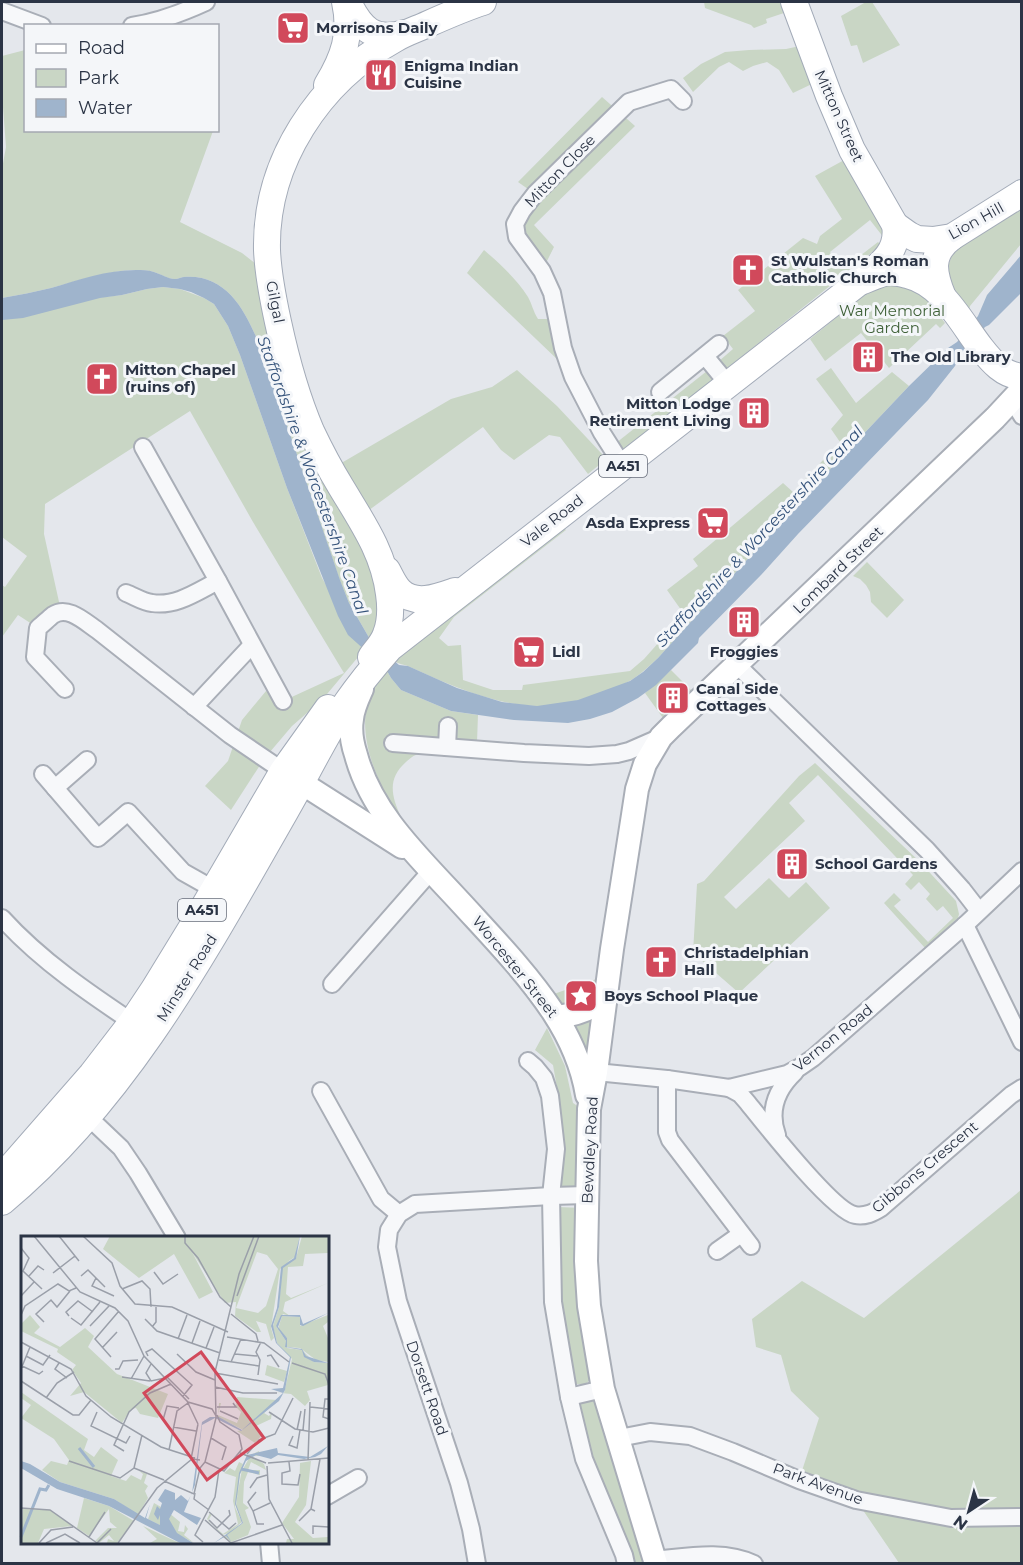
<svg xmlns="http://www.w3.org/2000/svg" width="1023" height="1565" font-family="Montserrat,sans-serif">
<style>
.green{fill:#c9d6c5}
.water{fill:#9fb4cc}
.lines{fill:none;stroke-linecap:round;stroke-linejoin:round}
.street-casing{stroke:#a9aeb7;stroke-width:20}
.secondary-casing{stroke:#a9aeb7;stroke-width:26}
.primary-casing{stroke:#a3abb8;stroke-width:28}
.street{stroke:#f7f8fa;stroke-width:16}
.secondary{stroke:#fff;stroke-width:22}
.primary{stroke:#fff;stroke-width:26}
.labels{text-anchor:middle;stroke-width:6;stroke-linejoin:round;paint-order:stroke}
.shield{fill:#f4f6f9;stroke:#676e7b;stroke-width:1.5}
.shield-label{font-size:14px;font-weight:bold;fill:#2b3445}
.poi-label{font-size:15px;font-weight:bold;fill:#2b3445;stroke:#f4f6f9;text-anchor:start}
.street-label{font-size:15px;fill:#2b3445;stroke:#f4f6f9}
.park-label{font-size:15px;fill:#3f6138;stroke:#f4f6f9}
.water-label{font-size:16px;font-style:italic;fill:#34527a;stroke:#f4f6f9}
.inset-river{fill:none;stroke:#9fb4cc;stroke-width:3}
.inset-road{fill:none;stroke:#9a9fa9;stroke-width:1.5}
.view{fill:#d1495b;fill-opacity:0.15;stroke:#d1495b;stroke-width:3}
.inset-edge{fill:none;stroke:#2b3445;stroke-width:3}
</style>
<rect width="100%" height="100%" fill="#e4e7ec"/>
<g class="green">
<path d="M704,2H783L787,12L766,19L767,23L754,28L751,25L705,8Z"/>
<path d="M866,2H872L900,45L863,63L857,45L851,46L841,16Z"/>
<path d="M800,46L814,83L793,93L779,70L767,62L753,66L743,71L729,62L719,67L693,92L683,78L701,64L725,52L749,50L786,49Z"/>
<path d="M25,50L26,130L213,131L180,222L242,253L256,264L363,541L384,606L371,641L349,603L340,581L258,341C244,309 226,274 184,277C182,277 178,279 175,279C167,279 161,274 154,272C147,270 138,270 131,270C103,272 78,281 51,288C35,292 18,295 2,298V169L6,147L2,94V56Z"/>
<path d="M602,97L635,126L534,225L554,247L542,271L525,250L522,211L535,194L518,182Z"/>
<path d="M846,159L887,228L884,238L870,220L830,252L843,269L878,242L881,245L725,370L719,361L733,349L723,336L755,311L738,290L803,238L817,244L820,236L842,219L815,176Z"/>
<path d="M1021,206V244L970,306L968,314L954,294L945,269L948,267L951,258L950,255L953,251Z"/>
<path d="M484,250C500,264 517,279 528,297C532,304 533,311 538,319H557L559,361L467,273Z"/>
<path d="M885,284L902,286L904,288C927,294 932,305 945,323L940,328L936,324L889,368L861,333L825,361L810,339L870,290Z"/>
<path d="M163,287L180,289L204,298L214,304L228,326L240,355L287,488L322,578L364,650L322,700L292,726L264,759L231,810L205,786L228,761L242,720L266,691L283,701L344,673L253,522L190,411L45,504L44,534L61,611L38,628L18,615L2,637V585L5,587L27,556L2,537V308L122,295L147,289Z"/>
<path d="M831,368L856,403L892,372L909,386L802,499L658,658C650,665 642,673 633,679C610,693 564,707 537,706C503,705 470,693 439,680C429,676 420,671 410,667C404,664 399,665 393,660L564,528L566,530L454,617L439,638L448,646L461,645L463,680L493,690H522L523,685L630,671L644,659L684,614L667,590L698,566L693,559L783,483L793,492L840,442L831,429L843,415L816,379Z"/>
<path d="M517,370L557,406L602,454L604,461L588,474L560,437L549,435L514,460L501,450L483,427L365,513L338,465L451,399L492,387Z"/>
<path d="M707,371L714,379L625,450H622L616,443Z"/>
<path d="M867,562L904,600L887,618L871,602L870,592L866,585L860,579L853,576Z"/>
<path d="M386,669L391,678L401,690L451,711L478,715L477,742L439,737C434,742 431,747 425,751C422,754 416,754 412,757C388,775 389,791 401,817C379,789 357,738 368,702C371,689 378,679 386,669Z"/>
<path d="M671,670L693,692L663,718L645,693Z"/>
<path d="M815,763L919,861L956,901L959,914L958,918L925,948L884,903L894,893L901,900L894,906L928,942L953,918L943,906L937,911L926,899L930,894L919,882L911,890L905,884L913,875L818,775L789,803L805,821L724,897L736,909L769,878L789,898L806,882L830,908L739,993L693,953L697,884L704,881L799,776Z"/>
<path d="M602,977L600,991L592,997L564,1007L551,995Z"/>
<path d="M597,1014L588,1052L572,1022Z"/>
<path d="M547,1028L565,1066L573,1103L585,1111L583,1187L559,1186L564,1153L560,1105L553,1065L535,1050Z"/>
<path d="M1021,1190V1563H899L856,1500L799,1480L819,1418L791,1391L781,1355L756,1347L752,1319L802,1281L864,1318Z"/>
<path d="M558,1207L583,1208L594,1375L586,1384H571L557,1302Z"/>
<path d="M583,1399L597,1402L649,1563H630L588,1458L575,1411Z"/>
</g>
<path class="water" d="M1022,254L1021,293L989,325L985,327L961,354L955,366L928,400L798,534L761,575L699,638L698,643L656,685L638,698L612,712L590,719L568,723L514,720L451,711L401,690L391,678L386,669L348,635L338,616L287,488L240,355L228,326L214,304L204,298L191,292L180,289L163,287L147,289L122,295L100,298L23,318L2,320V298C18,295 35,292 51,288C79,280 106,270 136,270C142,270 148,270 154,272C161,274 168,279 175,279C178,279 182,277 184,277C226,274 244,309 258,341L340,580L349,603L371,641L399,665L408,666L457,688L502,702L537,706L578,700L630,681L643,672L658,658L802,499L909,386L948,348L957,342L978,316L987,295Z"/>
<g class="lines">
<g class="street-casing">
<g id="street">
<path d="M2,11L42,26"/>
<path d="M132,26C158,22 182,13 206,2"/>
<path d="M705,356L728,384"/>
<path d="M660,392L719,344"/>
<path d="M1013,401L1022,416"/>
<path d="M143,447L218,581L283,701"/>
<path d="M623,466L602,433L573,377L563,348L552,293L542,271L517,237L515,224L522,211L535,194L629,102L671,89L683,101"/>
<path d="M126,593C134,596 143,602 152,603C176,607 198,591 218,581"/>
<path d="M737,665L927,850L962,889L979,911"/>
<path d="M65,689L35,657L38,628C43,624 48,619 53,615C68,605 85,622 97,630L230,735L283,771"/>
<path d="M194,707L252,645"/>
<path d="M393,743L524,753L589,756L617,754L629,751L661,737"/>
<path d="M447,747L448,726"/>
<path d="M43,774L98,838L128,812L183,872L222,894"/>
<path d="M55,788L87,760"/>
<path d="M2,918C41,961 90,994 138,1026"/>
<path d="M965,925L1022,1042"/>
<path d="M332,984L431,871"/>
<path d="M528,1061L535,1067L544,1078L550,1096L556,1149L551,1196L553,1302L569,1397L584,1459L624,1555L626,1564"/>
<path d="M596,1072L667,1079L729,1088L787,1074L800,1067L813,1058L965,925L1022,871"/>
<path d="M667,1079V1132L670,1140L751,1246"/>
<path d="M729,1088L740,1094L747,1102C764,1123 833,1211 855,1215C865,1217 873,1213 881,1208L1011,1095L1022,1088"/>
<path d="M321,1091L381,1199L399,1214"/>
<path d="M82,1111L121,1148L138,1173L177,1238"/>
<path d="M777,1135C768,1110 777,1089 795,1072"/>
<path d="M717,1251L741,1234"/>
<path d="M569,1397L603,1389"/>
<path d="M619,1438L650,1432L690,1436L733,1452L799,1480L856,1500L951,1518L1022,1517"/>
<path d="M327,1496L358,1478"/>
<path d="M269,1542L271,1564"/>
<path d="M655,1560C686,1557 724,1549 754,1564"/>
<path d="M477,1564L471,1529L459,1483L398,1301L387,1247L389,1230L399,1214L415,1204L551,1196L587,1195"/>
</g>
</g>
<g class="secondary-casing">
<g id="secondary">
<path d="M362,689C358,698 353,708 352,719C350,731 352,743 356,755C372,815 421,859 462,904C494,939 527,973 553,1012C570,1038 582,1065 587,1095"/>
<path d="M286,773L402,847"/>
<path d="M557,1017C575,1015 590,1010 605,999"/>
<path d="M656,1564L603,1389L589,1306L586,1261L589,1109L596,1072L612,949L633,815L637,789L645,764L661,737L671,727L995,418L1022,389"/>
</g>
</g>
<g class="primary-casing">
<g id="primary">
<path d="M348,2C361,29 374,42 405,33"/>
<path d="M327,85C344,57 352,34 345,2"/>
<path d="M895,225L909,235L917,239L933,240L952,237L1022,193"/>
<path d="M863,281C870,278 877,275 884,273C892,271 899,273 907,275C943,284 960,321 981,348C992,362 1003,375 1022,377"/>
<path d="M943,297C933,273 929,254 952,237"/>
<path d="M387,570C391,577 394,585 400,591C415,606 438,597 455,591"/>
<path d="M371,657C376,650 383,643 386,634C391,621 391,608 389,594C384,553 362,522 341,487C330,469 320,450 311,431C296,396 286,359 278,322C273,299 268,275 267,250C265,162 319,81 395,39C405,33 417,29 428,24C446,16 464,8 483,2"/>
<path d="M2,1177L92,1074L132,1022L154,989L195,922L283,771L328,708"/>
<path d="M2,1202C127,1098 205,952 285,812C306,776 324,737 347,702C360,683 375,665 390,648L857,284C876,267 900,254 895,225L852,150L829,96L794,2"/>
</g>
</g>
<use href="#street" class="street"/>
<use href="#secondary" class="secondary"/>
<use href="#primary" class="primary"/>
</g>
<defs>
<g id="supermarket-square" transform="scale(1.725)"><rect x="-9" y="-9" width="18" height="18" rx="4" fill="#d1495b" stroke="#f4f6f9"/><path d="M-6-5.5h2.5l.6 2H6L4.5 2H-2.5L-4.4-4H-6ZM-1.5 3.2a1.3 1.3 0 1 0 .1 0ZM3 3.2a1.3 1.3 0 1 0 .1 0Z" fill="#fff"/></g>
<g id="restaurant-square" transform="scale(1.725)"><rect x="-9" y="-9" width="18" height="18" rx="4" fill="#d1495b" stroke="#f4f6f9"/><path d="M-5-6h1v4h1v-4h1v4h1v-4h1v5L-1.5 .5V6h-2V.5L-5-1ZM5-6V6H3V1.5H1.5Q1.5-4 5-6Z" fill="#fff"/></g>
<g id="church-square" transform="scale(1.725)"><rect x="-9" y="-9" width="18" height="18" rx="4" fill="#d1495b" stroke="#f4f6f9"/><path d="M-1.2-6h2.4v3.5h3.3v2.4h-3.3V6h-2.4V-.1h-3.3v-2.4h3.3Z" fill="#fff"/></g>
<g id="building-square" transform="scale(1.725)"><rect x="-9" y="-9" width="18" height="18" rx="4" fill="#d1495b" stroke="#f4f6f9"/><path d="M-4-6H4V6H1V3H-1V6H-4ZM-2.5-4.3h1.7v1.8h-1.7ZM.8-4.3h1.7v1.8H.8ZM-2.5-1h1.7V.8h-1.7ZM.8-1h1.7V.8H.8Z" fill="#fff"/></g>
<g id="sight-square" transform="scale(1.725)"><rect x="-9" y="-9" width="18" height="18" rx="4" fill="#d1495b" stroke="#f4f6f9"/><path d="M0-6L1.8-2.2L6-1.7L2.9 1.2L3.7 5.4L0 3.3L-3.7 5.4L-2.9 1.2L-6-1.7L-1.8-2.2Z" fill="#fff"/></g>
</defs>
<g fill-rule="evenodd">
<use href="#supermarket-square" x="293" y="28"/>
<use href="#restaurant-square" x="381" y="75"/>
<use href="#church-square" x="748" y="270"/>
<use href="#building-square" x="868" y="357"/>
<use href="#church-square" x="102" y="379"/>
<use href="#building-square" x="754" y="413"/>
<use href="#supermarket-square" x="713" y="523"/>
<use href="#building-square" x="744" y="622"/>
<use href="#supermarket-square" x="529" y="652"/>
<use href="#building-square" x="673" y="698"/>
<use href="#building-square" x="792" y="864"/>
<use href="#church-square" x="661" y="962"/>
<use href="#sight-square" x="581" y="996"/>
</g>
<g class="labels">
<g class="shield">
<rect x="599" y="455" width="48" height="22" rx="4.5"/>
<rect x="178" y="899" width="48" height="22" rx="4.5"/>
</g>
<g class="shield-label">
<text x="623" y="471">A451</text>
<text x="202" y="915">A451</text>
</g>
<g class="poi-label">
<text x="316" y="33">Morrisons Daily</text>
<text x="404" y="71">Enigma Indian<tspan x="404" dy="17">Cuisine</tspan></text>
<text x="771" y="266">St Wulstan's Roman<tspan x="771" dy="17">Catholic Church</tspan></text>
<text x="891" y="362">The Old Library</text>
<text x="125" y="375">Mitton Chapel<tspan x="125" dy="17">(ruins of)</tspan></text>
<text x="731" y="409" text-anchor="end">Mitton Lodge<tspan x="731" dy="17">Retirement Living</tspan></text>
<text x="690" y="528" text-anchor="end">Asda Express</text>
<text x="552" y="657">Lidl</text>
<text x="744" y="657" text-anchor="middle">Froggies</text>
<text x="696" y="694">Canal Side<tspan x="696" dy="17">Cottages</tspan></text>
<text x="815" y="869">School Gardens</text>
<text x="684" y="958">Christadelphian<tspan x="684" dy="17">Hall</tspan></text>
<text x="604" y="1001">Boys School Plaque</text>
</g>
<g class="street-label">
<text transform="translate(839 116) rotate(66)" y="5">Mitton Street</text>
<text transform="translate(560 171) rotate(-46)" y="5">Mitton Close</text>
<text transform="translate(976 221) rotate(-29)" y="5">Lion Hill</text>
<text transform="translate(275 302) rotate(79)" y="5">Gilgal</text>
<text transform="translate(552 521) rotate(-38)" y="5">Vale Road</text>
<text transform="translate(838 570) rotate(-44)" y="5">Lombard Street</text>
<text transform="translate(515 967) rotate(51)" y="5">Worcester Street</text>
<text transform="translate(187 978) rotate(-58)" y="5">Minster Road</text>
<text transform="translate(833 1038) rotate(-39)" y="5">Vernon Road</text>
<text transform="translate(590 1150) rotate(-87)" y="5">Bewdley Road</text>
<text transform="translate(925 1167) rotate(-40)" y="5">Gibbons Crescent</text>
<text transform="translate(427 1388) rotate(71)" y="5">Dorsett Road</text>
<text transform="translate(818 1484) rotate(20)" y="5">Park Avenue</text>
</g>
<g class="park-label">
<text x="892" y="316">War Memorial<tspan x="892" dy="17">Garden</tspan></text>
</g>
<g class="water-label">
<text transform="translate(313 475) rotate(70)" y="6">Staffordshire &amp; Worcestershire Canal</text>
<text transform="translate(759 536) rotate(-47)" y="6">Staffordshire &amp; Worcestershire Canal</text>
</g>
</g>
<g transform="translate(21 1236)">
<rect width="308" height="308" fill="#e4e7ec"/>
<path d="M89,0H279L274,21L266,26L275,22L281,0H307V17L284,18L282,30L267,31L265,58L270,62L307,47L264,66L262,75L269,80L262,78L255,90L265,105L266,112L281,114L293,126L307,127V149L286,155L289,164L284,170L270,158L250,156L263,157L271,123L256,107L252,90L258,71L261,33L265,28L259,33L250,92L253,102L250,105L245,88L235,85L240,96H236L214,80L215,66L204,67L171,16L192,56L178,63L153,18L118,42L82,13ZM236,16L246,19L257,33L245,70L237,77L215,72ZM9,79L19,91L13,97L39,111L64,92L73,100L67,111L96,138L147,158L137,182L119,178L115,172L110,173L101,187L63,156L49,160L60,147L51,134L55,129L36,116L37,113L0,95V88ZM307,79V86L302,90L307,102V126L295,124L279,112L266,111V102L257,93L261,80L279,81V90ZM246,129L266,135L263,146L244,139ZM0,156L67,203L63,214L73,221L80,211L97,224L90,240L105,245L110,239L120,244L122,238L118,235L126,238L123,247L127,250L124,255L127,262L117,279L93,263L39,246L21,234L30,225L46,229L48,224L33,203L0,182L10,169L0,162ZM216,161L256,164L243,177L248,180L251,176L250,183L235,190L241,199L234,207L216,195L222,194L197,181L198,167H200L197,179L216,187L220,176L215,171ZM238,215L239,220H231L243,228L245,234L230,226L227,234H239V239L227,236L223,246L222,267L228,272L224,274L230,291L227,299L210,306L202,301L222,287L215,270L219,238L230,219ZM290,225L285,269L274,286L292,302L307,301V307H265L266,303H273L261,287L278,261L279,227ZM218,226L222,228L214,271L221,286L208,297L201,299L186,283L189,277L191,278L187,285L202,298L217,288L212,265L215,241L203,237L209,232L214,235ZM63,262L88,270L113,285L96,307H86L87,303L93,305L88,299L78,307L74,305L87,292H96L89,286L88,273L68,300L56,292ZM133,267L140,271L142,267L141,271L159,286L157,295L163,296L164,289L167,293L163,299L173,307L127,283ZM2,273L29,274L51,290L23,293L17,307H0ZM122,290L154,305L159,307H129L136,303Z" fill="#c9d6c5" fill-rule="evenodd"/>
<path d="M279,0L275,23L262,32L258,71L252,89L256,107L270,121L264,154L258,165L220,195L194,182L181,189L174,249L163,276L180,282L176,289L153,274L148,283L156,297L172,307H159L88,270L36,253L0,232V225L9,228L39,246L93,263L124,282L129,268L125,282L139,289V279L137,284L133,278L136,270L139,273L141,267L137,264L144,253L154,257V264L160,259L167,265L171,257L181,186L189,181H198L221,194L262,157L250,153L262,152L269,121L255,107L250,90L256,72L260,31L273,22ZM307,77L282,90L279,89V81L261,80L257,91L266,102V111L281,113L285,120L307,127L293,126L283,121L281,114L264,111L265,105L255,90L260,79H279L282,88ZM307,210L300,218L294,221L283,223L257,219L250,223L235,219L225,225L219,238L215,268L222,287L206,299L210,305L205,300L193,307L221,287L214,268L218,237L226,219L256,212L257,217L289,221Z" fill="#9fb4cc"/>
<path class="inset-river" d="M58,212L73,231M220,233L238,237M0,301L19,253L25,254L28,249"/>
<path class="inset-road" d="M13,0L59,56L94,72L107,85L123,120L167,166L191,173L195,180M38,0L58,25M62,0L91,27L99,50L114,68L151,71L207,96M164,0V7L177,22L199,61L210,71M0,12L8,22L2,35L21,53M133,36L142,48L157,38M32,37L54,20M8,40L17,30L23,34M60,40L67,34L84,51M75,42L71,50L93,60M101,53L121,45L129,53L130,71M0,60L13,46M216,60L238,0M210,78L235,98L237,105M0,79L4,70L37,48L48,55L55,52M48,80L45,76L57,65L72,76M50,82L60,89L79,66M124,83L136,95L199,117M23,86L15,78L30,64L36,71L49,55M69,90L88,70M131,91L135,86V71M206,101L243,107L268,126M157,103L166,79M0,106L50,133L65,160L90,181L140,211L174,222M171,107L179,85M81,112L96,96M185,112L193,91M156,118L175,136L194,144M214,118L236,120M5,120L22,129L29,119M127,120L125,116L131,113L171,149L162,160M246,120L250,119L258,131M90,121L74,103L98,75M198,124L238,130M210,126L220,103M38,127L34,133L46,142M271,127L304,138L308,149M130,128L125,137L130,145L144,142M1,130L18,138L22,135M0,133L9,111M94,133H98L102,125L117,124M194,137L257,148M237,139L239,124L235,116L240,106M101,141L129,145M146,141L168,163M110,143L123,120M0,145L52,179H58L70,164M194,151L222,157H256M25,162L36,147L53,136M308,163H304L302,181L308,183M166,165L177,188M196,171H215L212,167M289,171L308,173M199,175L217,183M76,176L70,190L105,207L109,200M248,176L274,193L292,196L308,192M142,184L146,170L158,172M152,191L175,195M276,194L280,175M282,194L284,173M272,200L268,209L276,212L279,194M190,202L205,211L201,224M148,214L156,175L167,167M103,215L93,209L108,176L129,157L150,148M219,217L245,227M226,218L238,204L254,198L272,162M170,223L177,188M287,224L289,166M48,225L99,242L113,232L121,199M184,226L195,182L194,136L218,38L233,0M184,226L203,235L221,213L218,199L199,186L196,179M268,226L269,235L261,237V248L277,249L279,238M247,227L308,222M246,230L248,263L271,307M113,232L143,244M143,245L173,258L179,232L184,226M229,252L236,242L246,239M174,257L173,263L188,274M0,272L29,274L76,307M290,273L299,223M232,275L227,266L235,256M188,276L208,293L215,287M184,284L210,307L261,289M188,284L196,292L209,279L208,274M278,285L290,273L294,275M243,288H236L232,275L249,267M292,298V290L308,291M68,301L84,276M182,306L174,299L194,261L198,234M18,307L30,294L52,291M25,307L44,298L59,307M76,307L90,293M97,307L136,252L171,223L179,224"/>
<path class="view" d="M180,116L243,202L186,244L123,157Z"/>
<rect width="308" height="308" class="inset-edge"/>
</g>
<rect width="1023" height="1565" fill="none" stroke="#2b3445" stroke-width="6"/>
<rect x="24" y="24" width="195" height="108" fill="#f4f6f9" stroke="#a4a8b1" stroke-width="1.5"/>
<rect x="36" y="44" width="30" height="9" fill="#ffffff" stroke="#a4a8b1" stroke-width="1.5"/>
<text x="78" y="54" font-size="18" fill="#2b3445">Road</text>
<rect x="36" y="69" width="30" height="18" fill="#c9d6c5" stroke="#a4a8b1" stroke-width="1.5"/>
<text x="78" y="84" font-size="18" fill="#2b3445">Park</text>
<rect x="36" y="99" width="30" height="18" fill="#9fb4cc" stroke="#a4a8b1" stroke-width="1.5"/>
<text x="78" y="114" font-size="18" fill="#2b3445">Water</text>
<g transform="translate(969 1511) rotate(216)" stroke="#f4f6f9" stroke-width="4.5" paint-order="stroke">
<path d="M0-4.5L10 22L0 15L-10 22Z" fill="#2b3445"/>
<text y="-9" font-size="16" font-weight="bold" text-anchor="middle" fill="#2b3445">N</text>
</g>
</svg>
